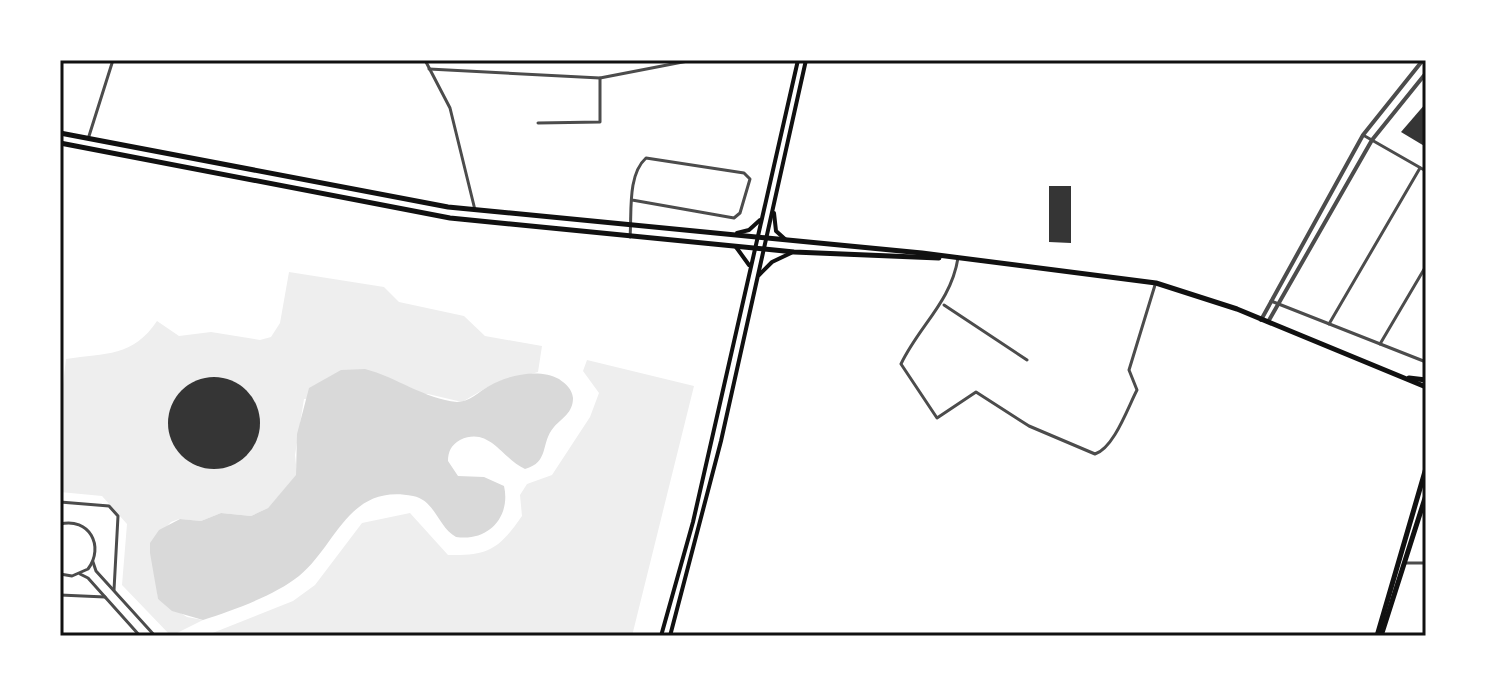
<svg xmlns="http://www.w3.org/2000/svg" width="1486" height="696" font-family="Roboto,sans-serif">
<style>
.green{fill:#eee}
.water{fill:#d9d9d9}
.building{fill:#353535}
.lines{fill:none;stroke-linecap:round;stroke-linejoin:round}
.minor{stroke:#4c4c4c;stroke-width:3}
.tertiary{stroke:#4c4c4c;stroke-width:4}
.secondary{stroke:#111;stroke-width:4}
.primary{stroke:#111;stroke-width:5}
.neatline{fill:none;stroke:#111;stroke-width:3}
</style>
<rect width="100%" height="100%" fill="#fff"/>
<g class="green">
<path d="M289,272L384,287L399,302L464,316L485,336L542,346L538,372L491,385L462,402L428,394L304,399L295,455L297,475L268,508L251,516L221,513L201,521L179,519L171,522L151,543L158,599L187,617L203,620L171,636L122,585L127,524L102,496L60,492V411L66,359C106,353 133,357 157,321L179,336L211,332L260,340L271,337L280,323Z"/>
<path d="M587,360L694,386L632,636H205L293,601L315,585L362,523L410,513L448,555C489,556 499,549 522,516L520,495L527,484L552,475L590,417L599,393L583,371Z"/>
</g>
<path class="water" d="M365,369C396,377 425,399 457,402C470,402 478,392 489,386C508,375 539,368 559,379C566,384 572,389 573,398C573,413 562,418 554,427C540,443 550,462 525,469C502,459 490,426 460,440C451,445 448,452 448,461L458,476L484,477L504,486C511,516 489,542 456,537C438,527 435,500 413,496C348,483 337,545 299,576C274,596 233,610 203,620L172,611L158,599L150,553V543L159,530L180,519L201,521L221,513L251,516L268,508L296,475L297,434L309,388L341,370Z"/>
<g class="building">
<path d="M1426,103V147L1401,132Z"/>
<path d="M1049,186H1071V243L1049,242Z"/>
<circle cx="214" cy="423" r="46"/>
</g>
<g class="lines">
<g class="minor">
<path d="M425,60L450,108L475,210"/>
<path d="M429,69L600,78L693,60"/>
<path d="M538,123L600,122V78"/>
<path d="M1363,135L1426,171"/>
<path d="M89,136L113,60"/>
<path d="M630,237C632,214 627,175 646,158L744,173L750,179L740,213L734,218L632,200"/>
<path d="M958,258C951,302 919,326 901,364L937,418L976,392L1029,426L1095,454C1114,448 1128,407 1137,390L1129,370L1155,285"/>
<path d="M1271,301L1426,362"/>
<path d="M944,305L1027,360"/>
<path d="M1329,324L1420,168"/>
<path d="M1380,344L1426,266"/>
<path d="M60,502L109,506L118,516L114,590"/>
<path d="M60,524C89,517 105,546 88,569L72,576L60,574"/>
<path d="M93,562L96,571L155,636"/>
<path d="M1406,563H1426"/>
<path d="M80,574L88,578L140,636"/>
<path d="M60,595L105,597"/>
</g>
<g class="tertiary">
<path d="M1261,320L1363,135L1423,60"/>
<path d="M1268,322L1372,140L1426,73"/>
</g>
<g class="secondary">
<path d="M774,213L776,231L786,240"/>
<path d="M737,233L749,230L760,220"/>
<path d="M736,247L749,265"/>
<path d="M759,275L772,262L791,253"/>
<path d="M661,636L693,522L798,60"/>
<path d="M670,636L721,441L806,60"/>
</g>
<g class="primary">
<path d="M60,133L448,207L922,253L1156,283L1237,309L1426,387"/>
<path d="M60,143L450,218L794,252L939,258"/>
<path d="M1409,378L1426,380"/>
<path d="M1377,636L1426,468"/>
<path d="M1381,636L1426,495"/>
</g>
</g>
<rect width="1486" height="696" fill="none" stroke="#ffffff" stroke-width="124"/>
<rect x="62" y="62" width="1362" height="572" class="neatline"/>
</svg>
